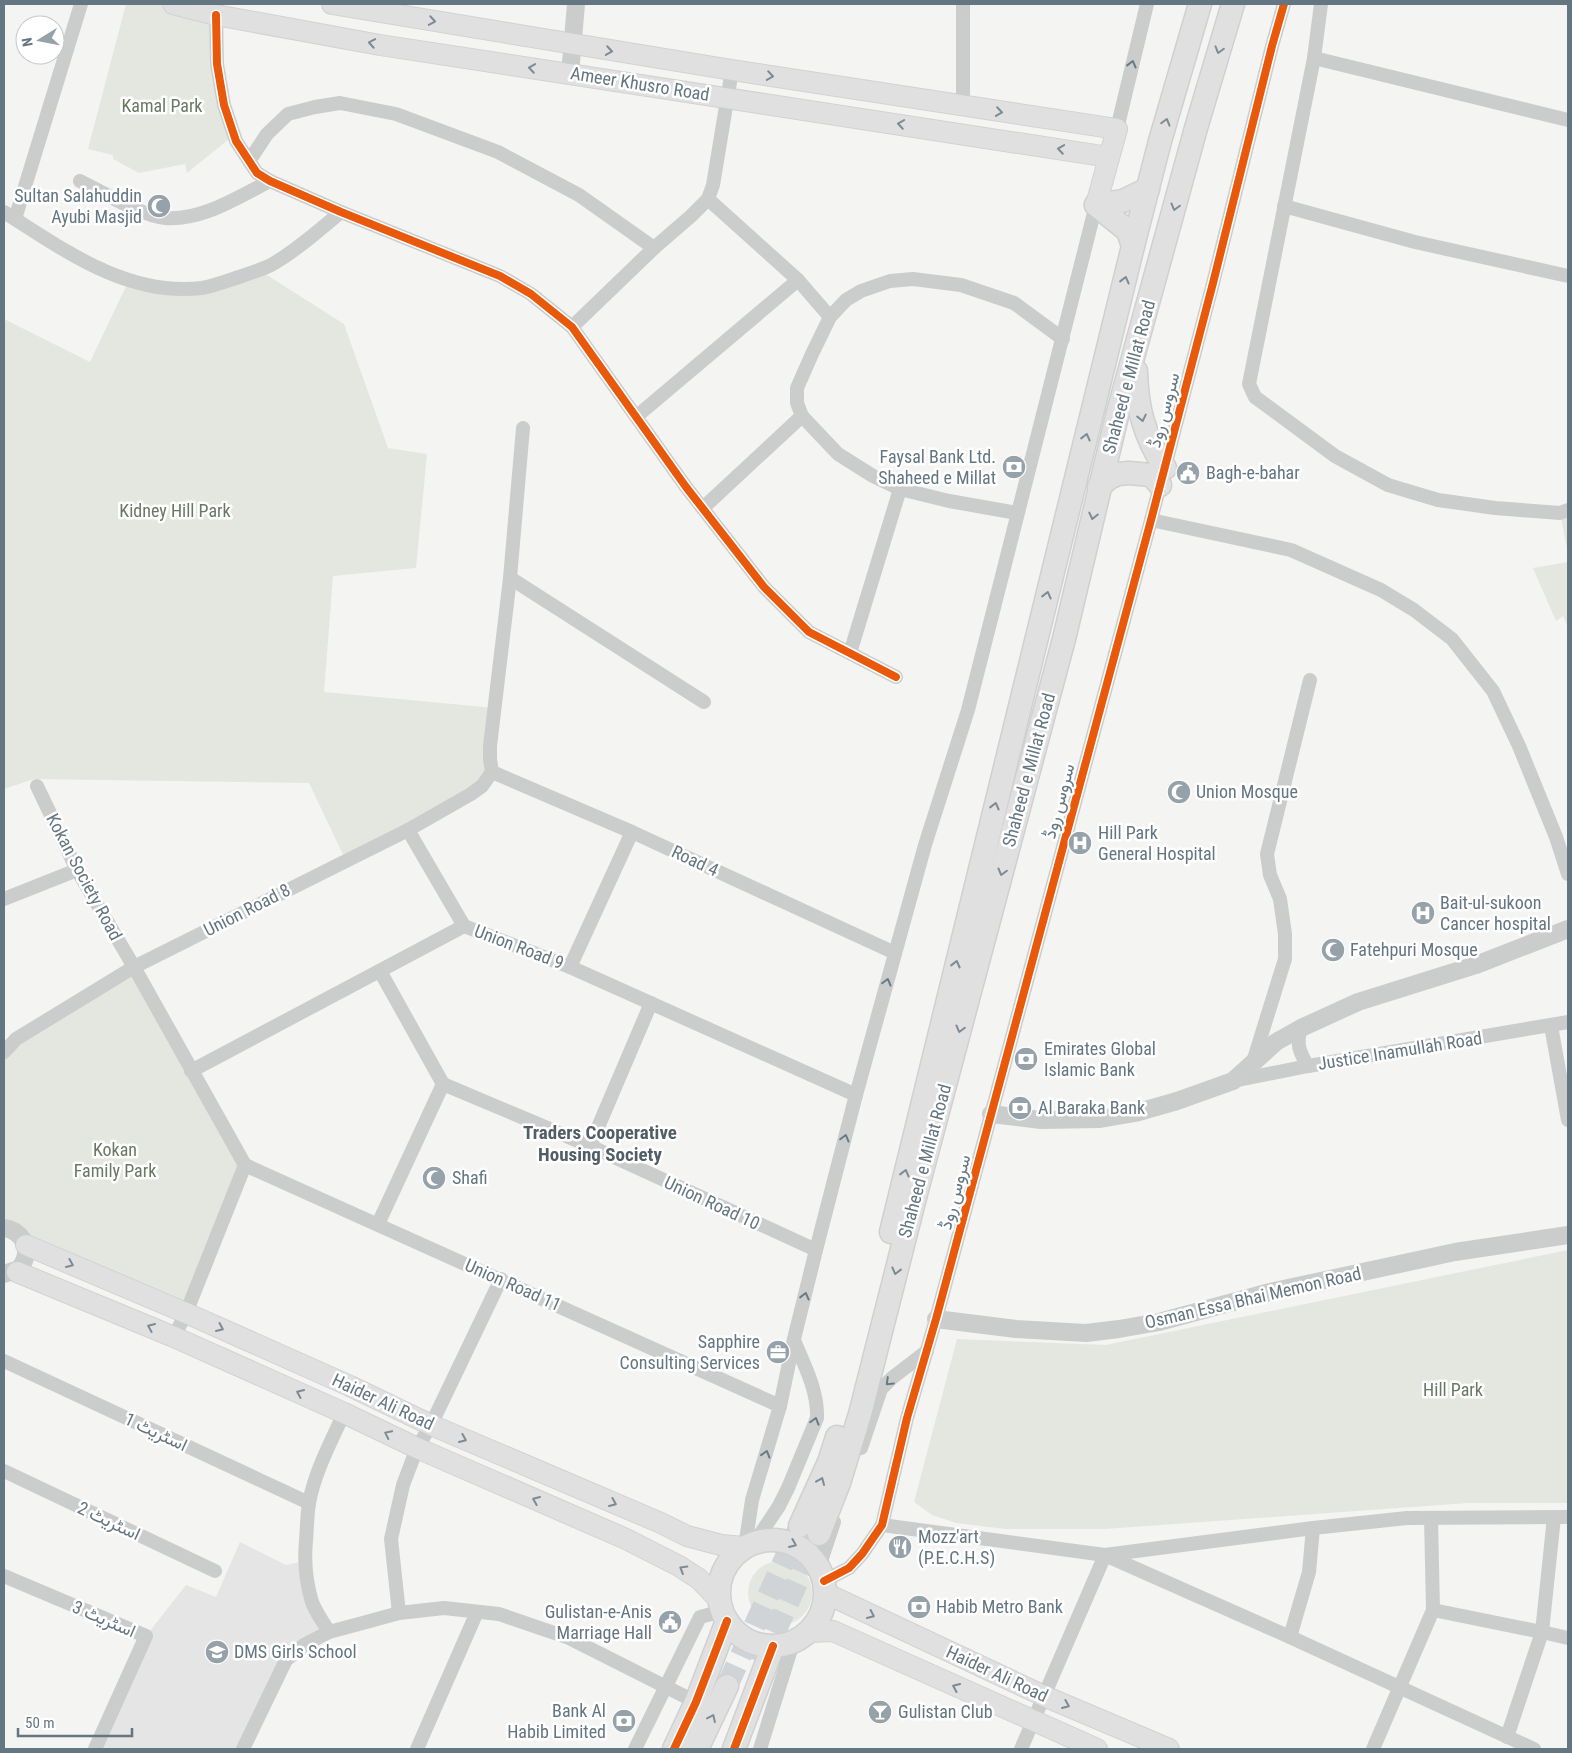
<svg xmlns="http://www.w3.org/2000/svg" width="1572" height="1753" font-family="'Roboto Condensed',Vazirmatn,sans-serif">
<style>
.built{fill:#e4e5e4}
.green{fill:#e4e7e0}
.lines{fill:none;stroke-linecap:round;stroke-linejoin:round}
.primary-tunnel{stroke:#d0d4d6;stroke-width:22;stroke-dasharray:22 11;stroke-linecap:butt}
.secondary-casing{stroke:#d1d2d2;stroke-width:22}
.primary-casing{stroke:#d0d0d0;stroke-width:25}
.minor{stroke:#cbcdcd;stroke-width:14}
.tertiary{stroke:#cbcdcd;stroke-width:18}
.secondary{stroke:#e0e0e0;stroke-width:20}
.primary{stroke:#e0e0e0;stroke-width:22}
.cycleway-casing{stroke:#fff;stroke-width:11}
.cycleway{stroke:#e8590c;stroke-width:8}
.oneway{stroke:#7d8b94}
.oneway2{stroke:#697a85}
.labels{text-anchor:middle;stroke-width:5;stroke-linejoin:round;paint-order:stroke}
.street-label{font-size:18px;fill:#647681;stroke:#fff}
.park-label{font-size:18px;fill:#687963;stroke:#fff}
.poi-label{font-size:18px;fill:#647681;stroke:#fff;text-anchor:start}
.neighbourhood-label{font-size:19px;font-weight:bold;fill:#525e67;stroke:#fff}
</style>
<rect width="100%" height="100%" fill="#f4f4f2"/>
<path class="built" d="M240,1542L286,1565L305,1561L329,1632L286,1660L243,1749H95L146,1636L186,1585L216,1597Z"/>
<g class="green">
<path d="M126,4H169L216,15L234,135L187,173L185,164L139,173L113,159V155L88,149Z"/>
<path d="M259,270L344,324L388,448L427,454L416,568L333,576L324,692L495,708L492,772L465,798L346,861L309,783L34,779L4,789V319L90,362L129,280L204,288Z"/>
<path d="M1568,510V554L1560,513Z"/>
<path d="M1568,562V627L1563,616L1556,621L1533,568Z"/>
<path d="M134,967L245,1165L186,1313L4,1233V1052Z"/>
<path d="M1568,1250V1503H1468L1105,1529H1005L956,1523L932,1515L914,1502L957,1339L1106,1345Z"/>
<circle cx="780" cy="1593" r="32"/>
</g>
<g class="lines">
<g class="primary-tunnel">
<path d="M761,1663L819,1534"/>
<path d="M727,1686L800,1526"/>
</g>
<g class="secondary-casing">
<g id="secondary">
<path d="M173,4L216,15L380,45L1109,157"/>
<path d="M332,4L732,70L1117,129L1096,205"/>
<path d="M26,1245L186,1313L350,1386L431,1425L661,1523L687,1536L721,1545L745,1547"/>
<path d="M17,1272L174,1337L344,1413L417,1448L626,1539L679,1566L699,1579L720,1601"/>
<path d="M827,1594L1044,1696L1169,1749"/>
<path d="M810,1632L833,1631L1097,1749"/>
</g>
</g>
<g class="primary-casing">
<g id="primary">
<path d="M1096,205L1128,231L1133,246"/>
<path d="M1096,205L1123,201L1148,189"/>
<path d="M1136,371C1137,409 1144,435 1165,468"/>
<path d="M1099,487L1109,478L1118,474L1129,473L1151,475L1160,485"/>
<path d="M891,1232L1133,246L1160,141L1200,4"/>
<path d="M800,1526L829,1462L837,1437"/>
<path d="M819,1534L839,1483L860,1414L917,1190L1064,639L1118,412L1196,128L1233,4"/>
<circle cx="772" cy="1593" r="53"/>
<path d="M674,1749L696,1702L727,1621"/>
<path d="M697,1749L727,1686"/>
<path d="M734,1749L773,1646"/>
</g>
</g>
<g class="minor">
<path d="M1321,4L1314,58L1249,384L1255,397L1335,456L1388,485L1438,500L1495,508L1560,513L1568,510"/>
<path d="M216,15L217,64L224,105L236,141L257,173L270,181L341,212L500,276L531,294L572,327L686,487L764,587L809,632L896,677"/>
<path d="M1314,58L1568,120"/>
<path d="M963,107V4"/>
<path d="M1117,129L1147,4"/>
<path d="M249,161L267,134L288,114L315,107L340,103L396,114L498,152L579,195L654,248"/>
<path d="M80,181C102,192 142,216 165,218C202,221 238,197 270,181"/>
<path d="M708,199L798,280L830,317"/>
<path d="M1284,206L1415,242L1568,276"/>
<path d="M4,212C64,250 127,297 202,288C214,286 227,281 239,277C250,273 261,270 271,265C296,251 319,230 341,212"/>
<path d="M15,219L81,4"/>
<path d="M572,327L654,248L691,216L708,199L713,185L732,70"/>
<path d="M637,416L798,280"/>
<path d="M703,508L802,416"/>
<path d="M1017,513L949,501L900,489L873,476L838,454L802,416L797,403V388L812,354L830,317L846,300L861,291L890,281L913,279L961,285L1014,303L1063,339"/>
<path d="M1151,520L1291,550L1381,590L1414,610L1452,639L1493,691L1519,746L1556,837L1568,874"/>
<path d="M510,578L704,702"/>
<path d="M850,653L900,489"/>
<path d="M492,772L632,832L895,953"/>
<path d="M492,772L490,759V746L510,578L523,428"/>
<path d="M37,786L77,870L134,967L245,1165"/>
<path d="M408,830L464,926"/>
<path d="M4,899L77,870"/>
<path d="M570,967L632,832"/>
<path d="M1551,1026L1568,1120"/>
<path d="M1301,1028C1296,1043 1299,1052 1308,1066"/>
<path d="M4,1052L16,1039L134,967L408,830L471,794L482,786L492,772"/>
<path d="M1253,1062L1285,959V934L1280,899L1270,875L1267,854L1310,680"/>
<path d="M191,1071L464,926L570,967L856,1095"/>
<path d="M1233,1081L1308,1066L1568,1022"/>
<path d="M443,1084L590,1146L816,1250"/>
<path d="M590,1146L651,1003"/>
<path d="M245,1165L780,1406"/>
<path d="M378,1224L443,1084L380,971"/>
<path d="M174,1337L186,1313L245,1165"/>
<path d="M4,1361L309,1503"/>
<path d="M861,1448L881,1389L892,1378L927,1351"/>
<path d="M4,1471L215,1571"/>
<path d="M882,1525L1105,1555L1313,1528L1407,1518L1568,1517"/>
<path d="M755,1542L779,1506L788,1488L817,1418C818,1390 804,1365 794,1340"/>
<path d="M745,1547L752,1500L780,1406L794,1339L816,1250L856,1095L925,845L968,710L1096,205"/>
<path d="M819,1567L834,1522"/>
<path d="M4,1576L146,1636L95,1749"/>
<path d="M824,1581L849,1568L862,1554L882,1525L907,1418L936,1319L1151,520L1213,283L1272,46L1284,4"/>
<path d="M1433,1610L1542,1632L1568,1638"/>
<path d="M399,1613L391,1539L403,1485L417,1448L431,1425L501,1279"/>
<path d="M329,1632C324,1623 316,1613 312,1602C306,1582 304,1562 306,1541C307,1529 307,1515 309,1503C315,1471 331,1442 344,1413"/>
<path d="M1290,1637L1309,1572L1313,1528"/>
<path d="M1507,1737L1542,1632L1554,1517"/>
<path d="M243,1749L286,1660L304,1645L329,1632L370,1621L399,1613L444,1608L499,1614L569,1638L696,1702"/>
<path d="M417,1749L477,1612"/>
<path d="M635,1749L700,1617L723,1611"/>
<path d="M760,1749L793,1643"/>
<path d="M1021,1749L1105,1555L1290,1637L1534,1749"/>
<path d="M1373,1749L1433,1610L1431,1518"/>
</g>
<g class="tertiary">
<path d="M570,74L576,4"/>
<path d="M991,1114L1041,1120L1100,1119L1135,1113L1177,1101L1233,1081L1276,1042L1301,1028L1358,1002L1476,965L1568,929"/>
<path d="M4,1228C20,1230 31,1246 24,1261C22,1265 19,1269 17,1272L16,1270L4,1274"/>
<path d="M936,1319L1016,1329L1086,1333L1119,1329L1159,1322L1270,1292L1455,1252L1568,1235"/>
</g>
<use href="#secondary" class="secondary"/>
<use href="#primary" class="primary"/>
<g class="cycleway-casing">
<g id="cycleway">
<path d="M216,15L217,64L224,105L236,141L257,173L270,181L341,212L500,276L531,294L572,327L686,487L764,587L809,632L896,677"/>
<path d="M824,1581L849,1568L862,1554L882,1525L907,1418L936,1319L1151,520L1213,283L1272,46L1284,4"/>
<path d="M674,1749L696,1702L727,1621"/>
<path d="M734,1749L773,1646"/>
</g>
</g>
<use href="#cycleway" class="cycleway"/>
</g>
<defs><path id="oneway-chevron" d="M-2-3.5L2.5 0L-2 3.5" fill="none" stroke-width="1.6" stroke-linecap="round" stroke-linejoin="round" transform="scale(1.25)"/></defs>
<g class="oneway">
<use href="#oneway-chevron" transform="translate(432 21) rotate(10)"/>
<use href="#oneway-chevron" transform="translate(372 43) rotate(-170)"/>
<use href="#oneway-chevron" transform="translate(1219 50) rotate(106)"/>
<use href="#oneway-chevron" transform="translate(609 51) rotate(9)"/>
<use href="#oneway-chevron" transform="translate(532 68) rotate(-171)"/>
<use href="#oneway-chevron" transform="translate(770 76) rotate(9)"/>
<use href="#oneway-chevron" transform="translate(999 112) rotate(8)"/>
<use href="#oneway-chevron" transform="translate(1166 122) rotate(-74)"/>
<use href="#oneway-chevron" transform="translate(901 124) rotate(-171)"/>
<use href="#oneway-chevron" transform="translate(1061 149) rotate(-171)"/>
<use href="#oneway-chevron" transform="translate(1175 207) rotate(105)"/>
<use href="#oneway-chevron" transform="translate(1125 280) rotate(-76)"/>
<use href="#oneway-chevron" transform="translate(1142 418) rotate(78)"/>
<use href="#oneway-chevron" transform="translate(1086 437) rotate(-76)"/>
<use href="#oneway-chevron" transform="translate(1093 516) rotate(103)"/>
<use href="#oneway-chevron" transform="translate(1047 595) rotate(-76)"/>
<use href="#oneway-chevron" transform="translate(995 806) rotate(-76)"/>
<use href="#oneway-chevron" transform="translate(1002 872) rotate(105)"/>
<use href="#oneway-chevron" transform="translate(956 964) rotate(-76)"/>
<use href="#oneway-chevron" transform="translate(960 1029) rotate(105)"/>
<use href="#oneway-chevron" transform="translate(905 1173) rotate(-76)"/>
<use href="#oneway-chevron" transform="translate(70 1264) rotate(23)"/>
<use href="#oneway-chevron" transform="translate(896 1271) rotate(104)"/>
<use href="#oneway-chevron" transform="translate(151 1327) rotate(-157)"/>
<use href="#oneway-chevron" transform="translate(220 1328) rotate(24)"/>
<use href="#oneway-chevron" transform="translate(300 1393) rotate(-156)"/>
<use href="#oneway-chevron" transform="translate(388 1434) rotate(-154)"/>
<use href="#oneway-chevron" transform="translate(463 1439) rotate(23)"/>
<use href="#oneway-chevron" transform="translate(821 1481) rotate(-67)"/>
<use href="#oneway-chevron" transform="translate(536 1500) rotate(-157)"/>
<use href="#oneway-chevron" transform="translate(613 1503) rotate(23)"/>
<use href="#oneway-chevron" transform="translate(793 1544) rotate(23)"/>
<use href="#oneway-chevron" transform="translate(683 1569) rotate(-149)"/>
<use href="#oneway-chevron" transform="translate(871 1615) rotate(25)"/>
<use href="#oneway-chevron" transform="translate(956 1687) rotate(-156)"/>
<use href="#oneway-chevron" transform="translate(1066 1705) rotate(23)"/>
<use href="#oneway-chevron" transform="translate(712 1718) rotate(-65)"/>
</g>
<g class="oneway2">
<use href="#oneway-chevron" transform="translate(1132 64) rotate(-76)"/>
<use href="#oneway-chevron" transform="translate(887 982) rotate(-75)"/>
<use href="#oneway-chevron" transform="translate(845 1138) rotate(-75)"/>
<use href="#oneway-chevron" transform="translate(805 1296) rotate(-76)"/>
<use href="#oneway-chevron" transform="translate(889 1382) rotate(136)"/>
<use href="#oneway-chevron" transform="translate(815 1421) rotate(-74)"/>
<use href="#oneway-chevron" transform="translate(766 1454) rotate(-73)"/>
</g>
<defs>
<g id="mosque-disc" transform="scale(1.25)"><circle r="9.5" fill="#96a2a9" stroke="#fff"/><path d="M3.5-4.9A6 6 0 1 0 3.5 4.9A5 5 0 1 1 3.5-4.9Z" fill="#fff"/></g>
<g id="bank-disc" transform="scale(1.25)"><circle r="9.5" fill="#96a2a9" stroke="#fff"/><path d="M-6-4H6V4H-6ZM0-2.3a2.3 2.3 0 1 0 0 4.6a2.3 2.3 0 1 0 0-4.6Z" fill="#fff"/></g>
<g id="civic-disc" transform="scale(1.25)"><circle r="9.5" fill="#96a2a9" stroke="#fff"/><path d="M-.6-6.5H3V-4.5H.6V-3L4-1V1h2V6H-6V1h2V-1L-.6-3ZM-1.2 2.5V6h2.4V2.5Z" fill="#fff"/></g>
<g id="hospital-disc" transform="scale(1.25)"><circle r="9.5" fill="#96a2a9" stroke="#fff"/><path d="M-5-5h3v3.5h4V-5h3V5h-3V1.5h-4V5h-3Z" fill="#fff"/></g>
<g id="office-disc" transform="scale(1.25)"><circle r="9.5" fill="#96a2a9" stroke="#fff"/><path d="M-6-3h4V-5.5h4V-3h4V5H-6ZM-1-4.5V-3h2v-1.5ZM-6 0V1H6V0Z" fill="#fff"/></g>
<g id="restaurant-disc" transform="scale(1.25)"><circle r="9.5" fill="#96a2a9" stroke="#fff"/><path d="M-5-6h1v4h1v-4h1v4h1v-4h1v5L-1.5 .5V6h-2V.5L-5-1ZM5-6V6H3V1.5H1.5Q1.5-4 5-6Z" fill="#fff"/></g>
<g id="school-disc" transform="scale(1.25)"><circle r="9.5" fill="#96a2a9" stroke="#fff"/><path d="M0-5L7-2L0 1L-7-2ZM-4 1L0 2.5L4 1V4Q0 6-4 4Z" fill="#fff"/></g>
<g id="bar-disc" transform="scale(1.25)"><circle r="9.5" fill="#96a2a9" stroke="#fff"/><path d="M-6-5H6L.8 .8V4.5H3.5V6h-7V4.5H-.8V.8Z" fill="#fff"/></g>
</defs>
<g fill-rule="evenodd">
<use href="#mosque-disc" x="159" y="206"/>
<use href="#bank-disc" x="1014" y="467"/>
<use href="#civic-disc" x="1188" y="473"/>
<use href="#mosque-disc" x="1179" y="792"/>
<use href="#hospital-disc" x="1080" y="843"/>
<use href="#hospital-disc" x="1423" y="913"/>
<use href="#mosque-disc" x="1333" y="950"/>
<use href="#bank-disc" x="1026" y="1059"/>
<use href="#bank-disc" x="1020" y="1108"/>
<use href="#mosque-disc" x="434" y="1178"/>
<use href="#office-disc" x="778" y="1352"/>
<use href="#restaurant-disc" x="900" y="1547"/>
<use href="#bank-disc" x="919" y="1607"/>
<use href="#civic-disc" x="670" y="1622"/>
<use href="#school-disc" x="217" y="1652"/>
<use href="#bar-disc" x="880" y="1712"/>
<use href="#bank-disc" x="624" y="1721"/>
</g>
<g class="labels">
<g class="street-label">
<text transform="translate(640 84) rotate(9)" y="6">Ameer Khusro Road</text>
<text transform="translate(1129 377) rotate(-75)" y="6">Shaheed e Millat Road</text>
<text transform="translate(1164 410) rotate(-75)" y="6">سروس روڈ</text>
<text transform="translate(1029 770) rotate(-75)" y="6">Shaheed e Millat Road</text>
<text transform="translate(1059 801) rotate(-75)" y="6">سروس روڈ</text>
<text transform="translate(695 861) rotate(25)" y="6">Road 4</text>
<text transform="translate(84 877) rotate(62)" y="6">Kokan Society Road</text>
<text transform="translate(247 910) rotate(-27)" y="6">Union Road 8</text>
<text transform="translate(519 947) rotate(21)" y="6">Union Road 9</text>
<text transform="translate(1400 1051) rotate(-9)" y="6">Justice Inamullah Road</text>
<text transform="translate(925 1161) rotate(-75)" y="6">Shaheed e Millat Road</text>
<text transform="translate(955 1192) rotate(-75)" y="6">سروس روڈ</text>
<text transform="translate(712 1203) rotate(25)" y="6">Union Road 10</text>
<text transform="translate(513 1285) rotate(24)" y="6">Union Road 11</text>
<text transform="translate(1253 1298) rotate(-13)" y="6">Osman Essa Bhai Memon Road</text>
<text transform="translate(383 1402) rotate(25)" y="6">Haider Ali Road</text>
<text transform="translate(156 1432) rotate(25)" y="6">اسٹریٹ 1</text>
<text transform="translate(109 1521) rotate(25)" y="6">اسٹریٹ 2</text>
<text transform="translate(104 1619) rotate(23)" y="6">اسٹریٹ 3</text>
<text transform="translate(997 1674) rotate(25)" y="6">Haider Ali Road</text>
</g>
<g class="park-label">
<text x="162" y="112">Kamal Park</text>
<text x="175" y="517">Kidney Hill Park</text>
<text x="115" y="1156">Kokan<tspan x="115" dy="21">Family Park</tspan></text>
<text x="1453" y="1396">Hill Park</text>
</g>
<g class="poi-label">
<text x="142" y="202" text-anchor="end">Sultan Salahuddin<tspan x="142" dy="21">Ayubi Masjid</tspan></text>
<text x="996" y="463" text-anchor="end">Faysal Bank Ltd.<tspan x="996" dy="21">Shaheed e Millat</tspan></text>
<text x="1206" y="479">Bagh-e-bahar</text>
<text x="1196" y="798">Union Mosque</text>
<text x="1098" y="839">Hill Park<tspan x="1098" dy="21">General Hospital</tspan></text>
<text x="1440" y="909">Bait-ul-sukoon<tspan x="1440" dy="21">Cancer hospital</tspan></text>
<text x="1350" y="956">Fatehpuri Mosque</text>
<text x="1044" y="1055">Emirates Global<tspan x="1044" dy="21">Islamic Bank</tspan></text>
<text x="1038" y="1114">Al Baraka Bank</text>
<text x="452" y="1184">Shafi</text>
<text x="760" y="1348" text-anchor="end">Sapphire<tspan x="760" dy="21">Consulting Services</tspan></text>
<text x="918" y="1543">Mozz'art<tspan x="918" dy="21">(P.E.C.H.S)</tspan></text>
<text x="936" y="1613">Habib Metro Bank</text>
<text x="652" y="1618" text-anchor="end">Gulistan-e-Anis<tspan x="652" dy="21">Marriage Hall</tspan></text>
<text x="234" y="1658">DMS Girls School</text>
<text x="606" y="1717" text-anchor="end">Bank Al<tspan x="606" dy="21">Habib Limited</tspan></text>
<text x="898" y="1718">Gulistan Club</text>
</g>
<g class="neighbourhood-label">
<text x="600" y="1139">Traders Cooperative<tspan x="600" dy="22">Housing Society</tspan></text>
</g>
</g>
<rect width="1572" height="1753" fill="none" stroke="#647681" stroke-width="10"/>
<g transform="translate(40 40) rotate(260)"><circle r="24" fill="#ffffff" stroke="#c1c8cd"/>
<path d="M0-4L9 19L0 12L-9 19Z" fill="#96a2a9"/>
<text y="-8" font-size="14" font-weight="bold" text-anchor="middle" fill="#647681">N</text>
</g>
<path d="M18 1728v8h114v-8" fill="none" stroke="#647681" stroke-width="2.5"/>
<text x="25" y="1728" font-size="15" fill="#647681" stroke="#ffffff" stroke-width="4" paint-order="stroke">50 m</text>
</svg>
